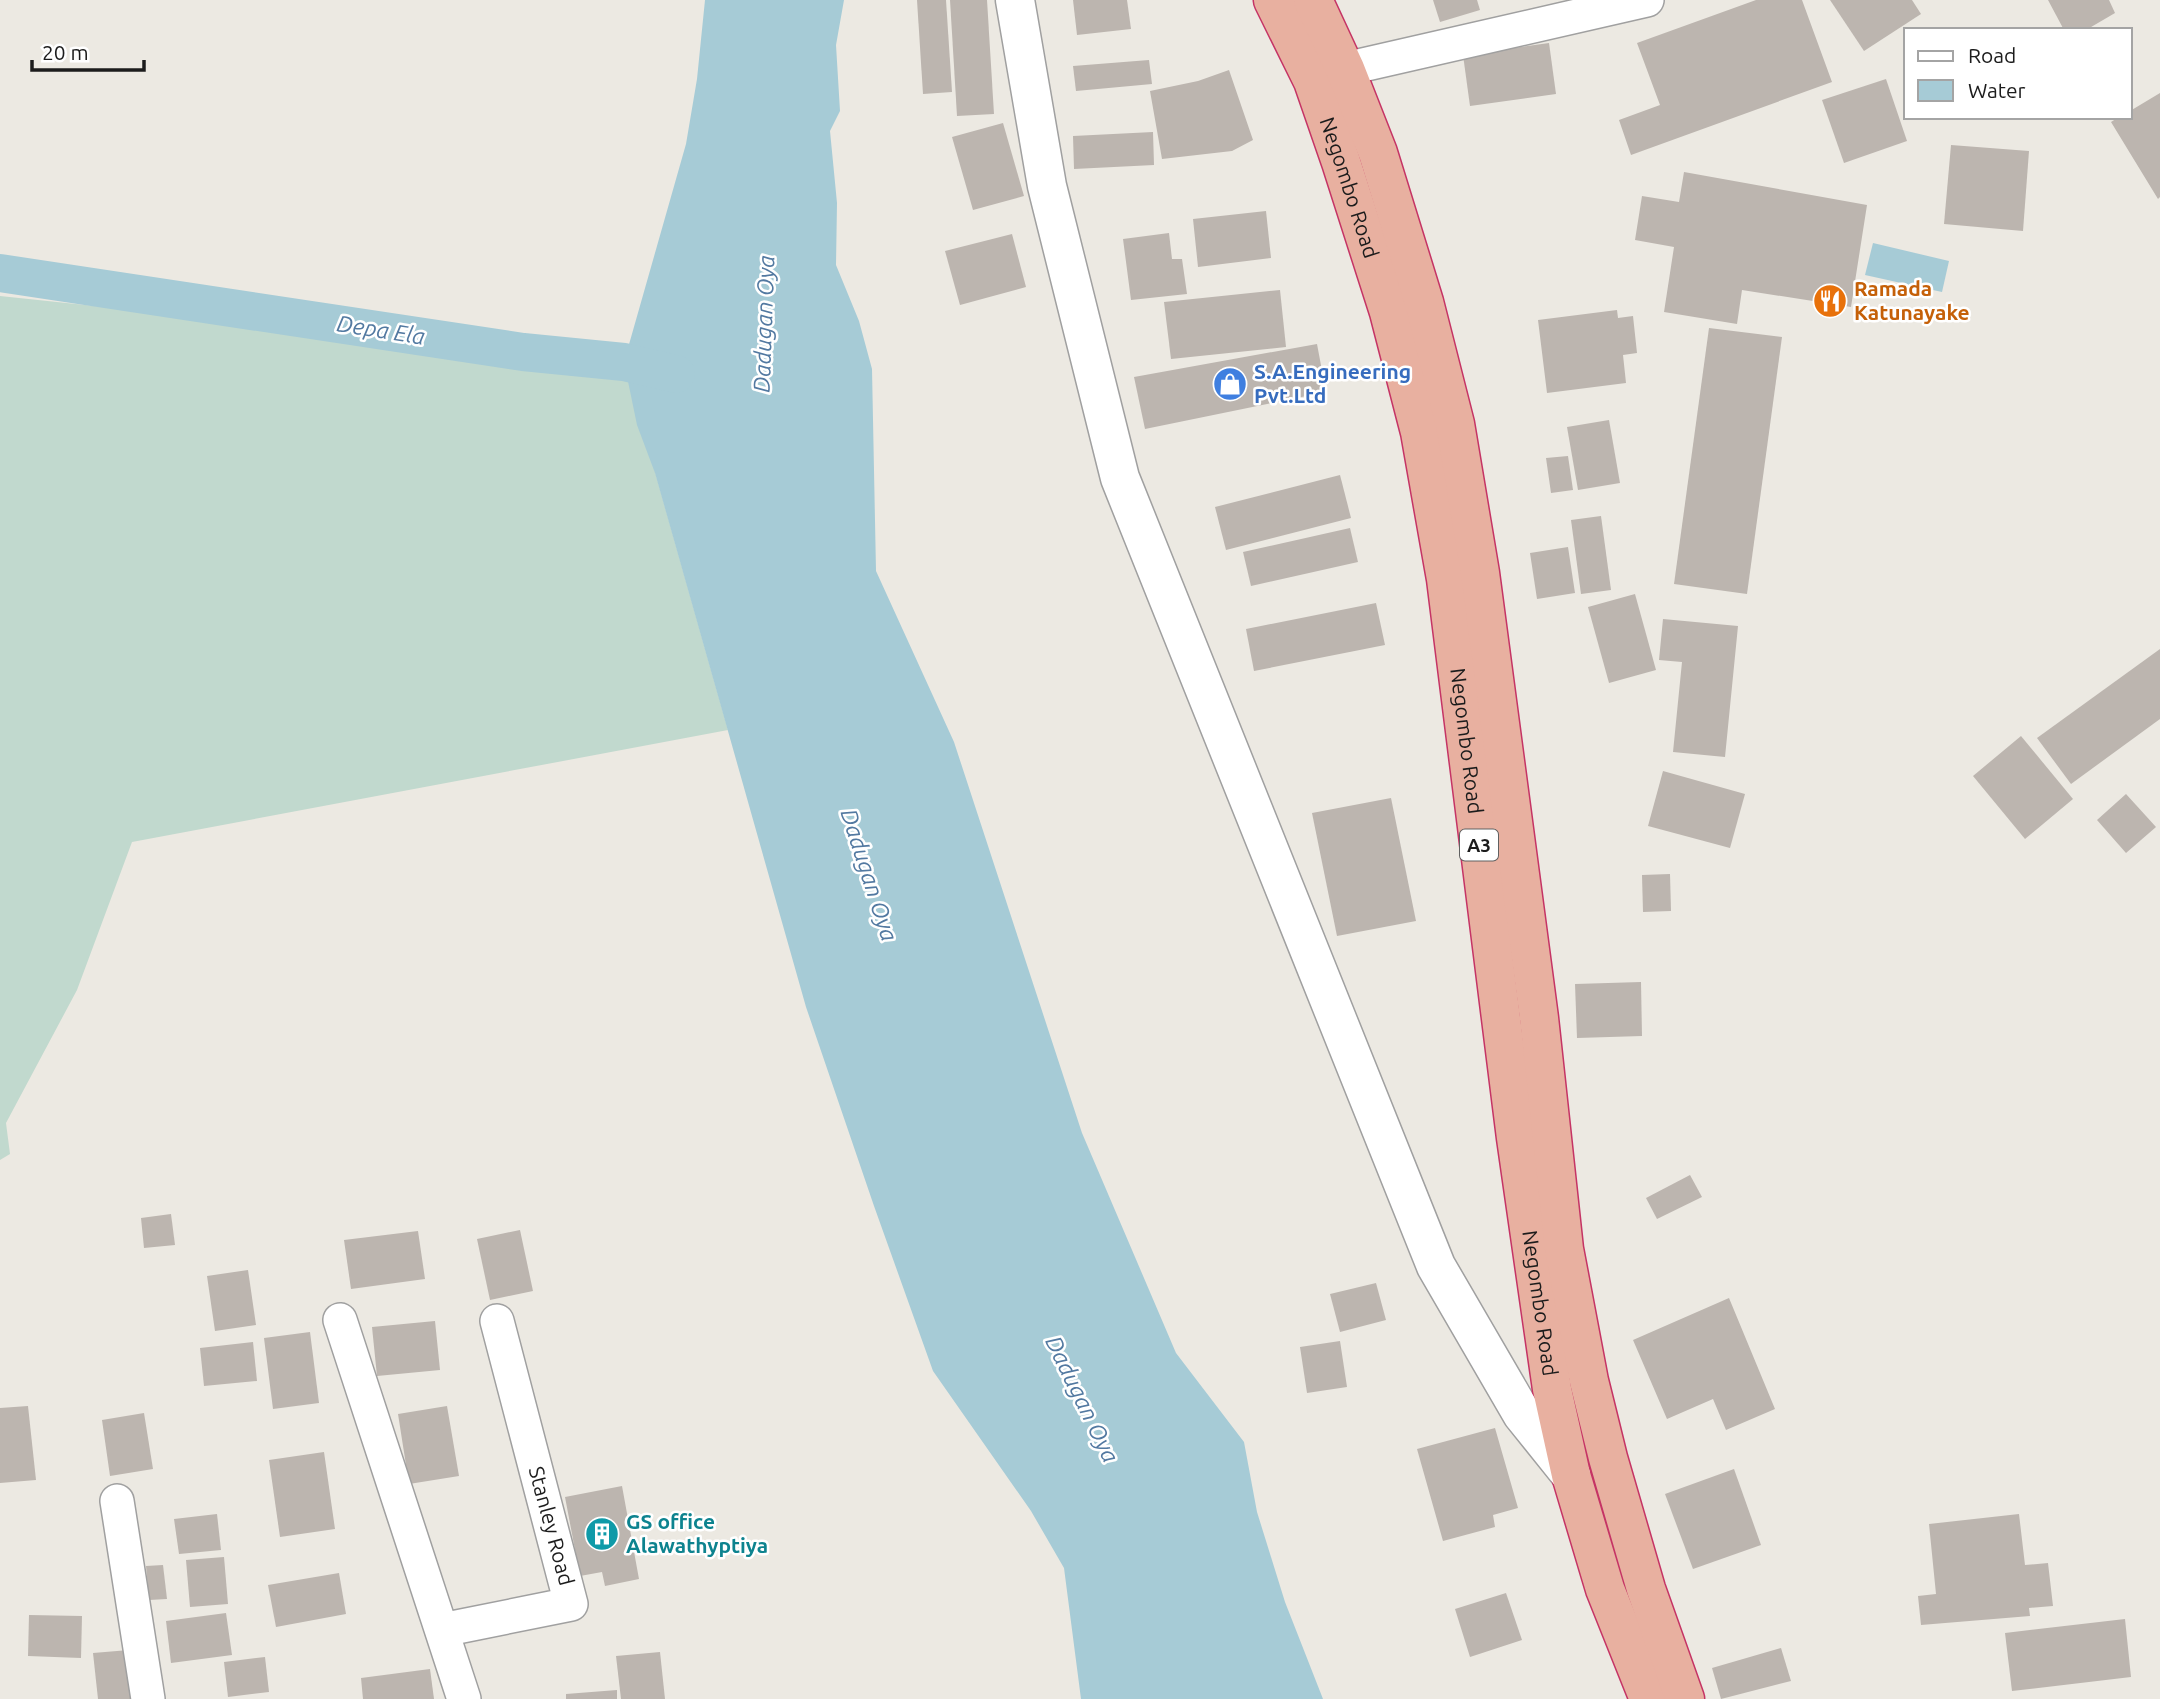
<svg xmlns="http://www.w3.org/2000/svg" width="2160" height="1699" font-family="Ubuntu,sans-serif">
<style>
.wetland{fill:#c1d9ce}
.water{fill:#a6cbd6}
.lines{fill:none;stroke-linecap:round;stroke-linejoin:round}
.canal{stroke:#a6cbd6;stroke-width:38}
.building{fill:#bcb5af}
.minor-casing{stroke:#a0a0a0;stroke-width:36}
.tertiary-casing{stroke:#a0a0a0;stroke-width:41}
.trunk-casing{stroke:#c53465;stroke-width:41}
.minor{stroke:#fff;stroke-width:33}
.tertiary{stroke:#fff;stroke-width:38}
.trunk{stroke:#e8b0a0;stroke-width:38}
.labels{text-anchor:middle;stroke-width:5;stroke-linejoin:round;paint-order:stroke}
.shield{fill:#fff;stroke:#606060;stroke-width:2}
.shield-label{font-size:19px;font-weight:bold;fill:#1c1c1c}
.street-label{font-size:21px;fill:#1c1c1c;stroke:#fff}
.food-label{font-size:21px;font-weight:bold;fill:#c56008;stroke:#fff;text-anchor:start}
.shop-label{font-size:21px;font-weight:bold;fill:#366cbe;stroke:#fff;text-anchor:start}
.culture-label{font-size:21px;font-weight:bold;fill:#0d838f;stroke:#fff;text-anchor:start}
.water-label{font-size:23px;font-style:italic;fill:#5279a1;stroke:#fff}
</style>
<rect width="100%" height="100%" fill="#ece9e2"/>
<path class="wetland" d="M0,296L624,362L728,730L132,842L77,990L6,1123L10,1154L0,1160Z"/>
<g class="water">
<path d="M705,0H844L836,45L840,111L830,131L837,203L836,265L859,321L872,369L876,571L954,742L1082,1133L1176,1353L1244,1442L1257,1512L1285,1602L1323,1699H1081L1064,1568L1031,1511L933,1371L874,1206L806,1007L655,473L637,425L624,362L686,144L697,79Z"/>
<path d="M1873,243L1949,261L1942,292L1865,275Z"/>
</g>
<g class="lines">
<path class="canal" d="M0,273L523,352L624,362L676,374"/>
</g>
<g class="building">
<path d="M917,0H946L952,92L923,94Z"/>
<path d="M950,0H987L994,114L957,116Z"/>
<path d="M1073,0H1127L1131,29L1077,35Z"/>
<path d="M1433,0H1477L1480,10L1440,22Z"/>
<path d="M1756,0H1802L1832,82L1631,155L1619,120L1660,105L1637,43Z"/>
<path d="M1830,0H1912L1921,14L1864,51Z"/>
<path d="M2048,0H2109L2115,13L2086,30H2064Z"/>
<path d="M1549,43L1556,94L1470,106L1463,55Z"/>
<path d="M1149,60L1152,84L1076,91L1073,66Z"/>
<path d="M1229,70L1253,140L1232,151L1162,159L1150,91L1198,81Z"/>
<path d="M1886,79L1907,141L1844,163L1822,100Z"/>
<path d="M2160,93V197L2158,199L2111,122L2119,117H2130V111Z"/>
<path d="M1003,123L1024,196L973,210L952,137Z"/>
<path d="M1153,132L1154,165L1074,169L1073,136Z"/>
<path d="M1951,145L2029,151L2023,231L1944,224Z"/>
<path d="M1684,172L1867,205L1851,307L1742,290L1737,324L1664,312L1674,247L1635,240L1642,196L1679,202Z"/>
<path d="M1266,211L1271,258L1198,267L1193,219Z"/>
<path d="M1169,233L1172,259H1182L1187,294L1131,300L1123,239Z"/>
<path d="M1012,234L1026,287L960,305L945,251Z"/>
<path d="M1280,290L1286,347L1171,359L1164,302Z"/>
<path d="M1617,310L1618,318L1633,316L1637,353L1623,355L1626,383L1547,393L1538,320Z"/>
<path d="M1709,328L1782,337L1747,594L1674,584Z"/>
<path d="M1317,344L1326,392L1145,429L1134,377Z"/>
<path d="M1609,420L1620,483L1578,490L1567,427Z"/>
<path d="M1568,456L1573,490L1551,493L1546,458Z"/>
<path d="M1340,475L1351,518L1226,550L1215,507Z"/>
<path d="M1601,516L1611,590L1581,594L1571,520Z"/>
<path d="M1350,528L1358,562L1251,586L1243,552Z"/>
<path d="M1568,547L1575,593L1537,599L1530,553Z"/>
<path d="M1635,594L1656,670L1609,683L1588,607Z"/>
<path d="M1376,603L1385,645L1254,671L1246,629Z"/>
<path d="M1663,619L1738,626L1725,757L1673,752L1682,662L1659,660Z"/>
<path d="M2160,649V719L2071,784L2037,738Z"/>
<path d="M2021,736L2073,799L2025,839L1973,776Z"/>
<path d="M1663,771L1745,794L1730,848L1648,826Z"/>
<path d="M2126,794L2156,827L2126,853L2097,820Z"/>
<path d="M1391,798L1416,921L1337,936L1312,813Z"/>
<path d="M1670,874L1671,911L1643,912L1642,875Z"/>
<path d="M1641,982L1642,1036L1577,1038L1575,984Z"/>
<path d="M1690,1175L1702,1197L1657,1219L1646,1198Z"/>
<path d="M171,1214L175,1245L144,1248L141,1218Z"/>
<path d="M520,1230L533,1291L490,1300L477,1239Z"/>
<path d="M418,1231L425,1279L351,1289L344,1240Z"/>
<path d="M248,1270L256,1325L215,1331L207,1276Z"/>
<path d="M1376,1283L1386,1320L1340,1332L1330,1294Z"/>
<path d="M1729,1298L1775,1409L1726,1430L1713,1399L1667,1419L1633,1340Z"/>
<path d="M435,1321L440,1370L377,1376L372,1327Z"/>
<path d="M310,1332L319,1403L273,1409L264,1338Z"/>
<path d="M1340,1341L1347,1387L1307,1393L1300,1347Z"/>
<path d="M253,1342L257,1381L204,1386L200,1348Z"/>
<path d="M28,1406L36,1480L0,1483V1408Z"/>
<path d="M447,1406L459,1476L409,1484L398,1414Z"/>
<path d="M144,1413L153,1469L110,1476L102,1420Z"/>
<path d="M1495,1428L1518,1508L1493,1515L1495,1527L1443,1541L1417,1449Z"/>
<path d="M324,1452L335,1529L280,1537L269,1460Z"/>
<path d="M1734,1469L1761,1545L1693,1569L1665,1494Z"/>
<path d="M622,1486L639,1579L605,1586L602,1572L580,1576L565,1497Z"/>
<path d="M217,1514L221,1550L179,1554L174,1519Z"/>
<path d="M2019,1514L2025,1565L2048,1563L2053,1606L2029,1608L2030,1616L1921,1625L1918,1596L1936,1594L1929,1524Z"/>
<path d="M224,1557L228,1604L190,1607L186,1560Z"/>
<path d="M163,1565L167,1599L149,1600L146,1566Z"/>
<path d="M339,1573L346,1614L276,1627L268,1585Z"/>
<path d="M1506,1593L1522,1640L1470,1657L1455,1609Z"/>
<path d="M226,1613L232,1655L171,1663L166,1621Z"/>
<path d="M29,1615L82,1616L81,1658L28,1656Z"/>
<path d="M2125,1619L2131,1677L2012,1691L2005,1633Z"/>
<path d="M1781,1648L1791,1681L1721,1699L1712,1668Z"/>
<path d="M129,1650L133,1699H98L93,1653Z"/>
<path d="M660,1652L665,1699H621L616,1656Z"/>
<path d="M265,1657L269,1692L228,1697L224,1662Z"/>
<path d="M430,1669L434,1699H363L361,1678Z"/>
<path d="M617,1690V1699H566V1694Z"/>
</g>
<g class="lines">
<g class="minor-casing">
<g id="minor">
<path d="M1345,69L1647,0"/>
<path d="M340,1320L464,1699"/>
<path d="M117,1501L148,1699"/>
<path d="M442,1630L571,1604L497,1321"/>
</g>
</g>
<g class="tertiary-casing">
<path id="tertiary" d="M1015,0L1047,186L1120,478L1436,1266L1522,1414L1571,1475"/>
</g>
<g class="trunk-casing">
<g id="trunk">
<path id="s1" d="M1273,0L1313,81L1341,162L1389,312L1420,432L1446,579L1516,1138L1552,1389L1571,1475L1605,1589L1649,1699"/>
<path d="M1313,0L1345,69L1378,153L1424,302L1455,424L1480,573L1539,1018L1564,1249L1589,1381L1608,1458L1646,1589L1685,1699"/>
</g>
</g>
<use href="#minor" class="minor"/>
<use href="#tertiary" class="tertiary"/>
<use href="#trunk" class="trunk"/>
</g>
<defs>
<g id="restaurant-disc" transform="scale(1.75)"><circle r="9.5" fill="#e8710a" stroke="#fff"/><path d="M-5-6h1v4h1v-4h1v4h1v-4h1v5L-1.5 .5V6h-2V.5L-5-1ZM5-6V6H3V1.5H1.5Q1.5-4 5-6Z" fill="#fff"/></g>
<g id="shop-disc" transform="scale(1.75)"><circle r="9.5" fill="#3f7fe0" stroke="#fff"/><path d="M-5-2.5h2.3a2.7 3.5 0 0 1 5.4 0H5L5.5 6h-11ZM-1.5-2.5h3a1.5 2.3 0 0 0-3 0Z" fill="#fff"/></g>
<g id="building-disc" transform="scale(1.75)"><circle r="9.5" fill="#0f9aa8" stroke="#fff"/><path d="M-4-6H4V6H1V3H-1V6H-4ZM-2.5-4.3h1.7v1.8h-1.7ZM.8-4.3h1.7v1.8H.8ZM-2.5-1h1.7V.8h-1.7ZM.8-1h1.7V.8H.8Z" fill="#fff"/></g>
</defs>
<g fill-rule="evenodd">
<use href="#restaurant-disc" x="1830" y="301"/>
<use href="#shop-disc" x="1230" y="384"/>
<use href="#building-disc" x="602" y="1534"/>
</g>
<g class="labels">
<rect class="shield" x="1460" y="829.5" width="38" height="31" rx="5"/>
<g class="shield-label">
<text x="1479" y="852">A3</text>
</g>
<g class="street-label">
<text dy="7" stroke="none"><textPath href="#s1" startOffset="203">Negombo Road</textPath></text>
<text dy="7" stroke="none"><textPath href="#s1" startOffset="770">Negombo Road</textPath></text>
<text dy="7" stroke="none"><textPath href="#s1" startOffset="1337">Negombo Road</textPath></text>
<text transform="translate(551 1526) rotate(75)" y="7">Stanley Road</text>
</g>
<g class="food-label">
<text x="1854" y="296">Ramada<tspan x="1854" dy="24">Katunayake</tspan></text>
</g>
<g class="shop-label">
<text x="1254" y="379">S.A.Engineering<tspan x="1254" dy="24">Pvt.Ltd</tspan></text>
</g>
<g class="culture-label">
<text x="626" y="1529">GS office<tspan x="626" dy="24">Alawathyptiya</tspan></text>
</g>
<g class="water-label">
<text transform="translate(764 324) rotate(-88)" y="8">Dadugan Oya</text>
<text transform="translate(381 330) rotate(9)" y="8">Depa Ela</text>
<text transform="translate(869 875) rotate(72)" y="8">Dadugan Oya</text>
<text transform="translate(1082 1399) rotate(64)" y="8">Dadugan Oya</text>
</g>
</g>
<rect x="1904" y="28" width="228" height="91" fill="#ffffff" stroke="#a4a4a4" stroke-width="2"/>
<rect x="1918" y="51" width="35" height="10" fill="#ffffff" stroke="#a4a4a4" stroke-width="2"/>
<text x="1968" y="63" font-size="21" fill="#1c1c1c">Road</text>
<rect x="1918" y="80" width="35" height="21" fill="#a6cbd6" stroke="#a4a4a4" stroke-width="2"/>
<text x="1968" y="98" font-size="21" fill="#1c1c1c">Water</text>
<path d="M32 60v10h112v-10" fill="none" stroke="#1c1c1c" stroke-width="3.5"/>
<text x="42" y="60" font-size="21" fill="#1c1c1c" stroke="#ffffff" stroke-width="5" paint-order="stroke">20 m</text>
</svg>
